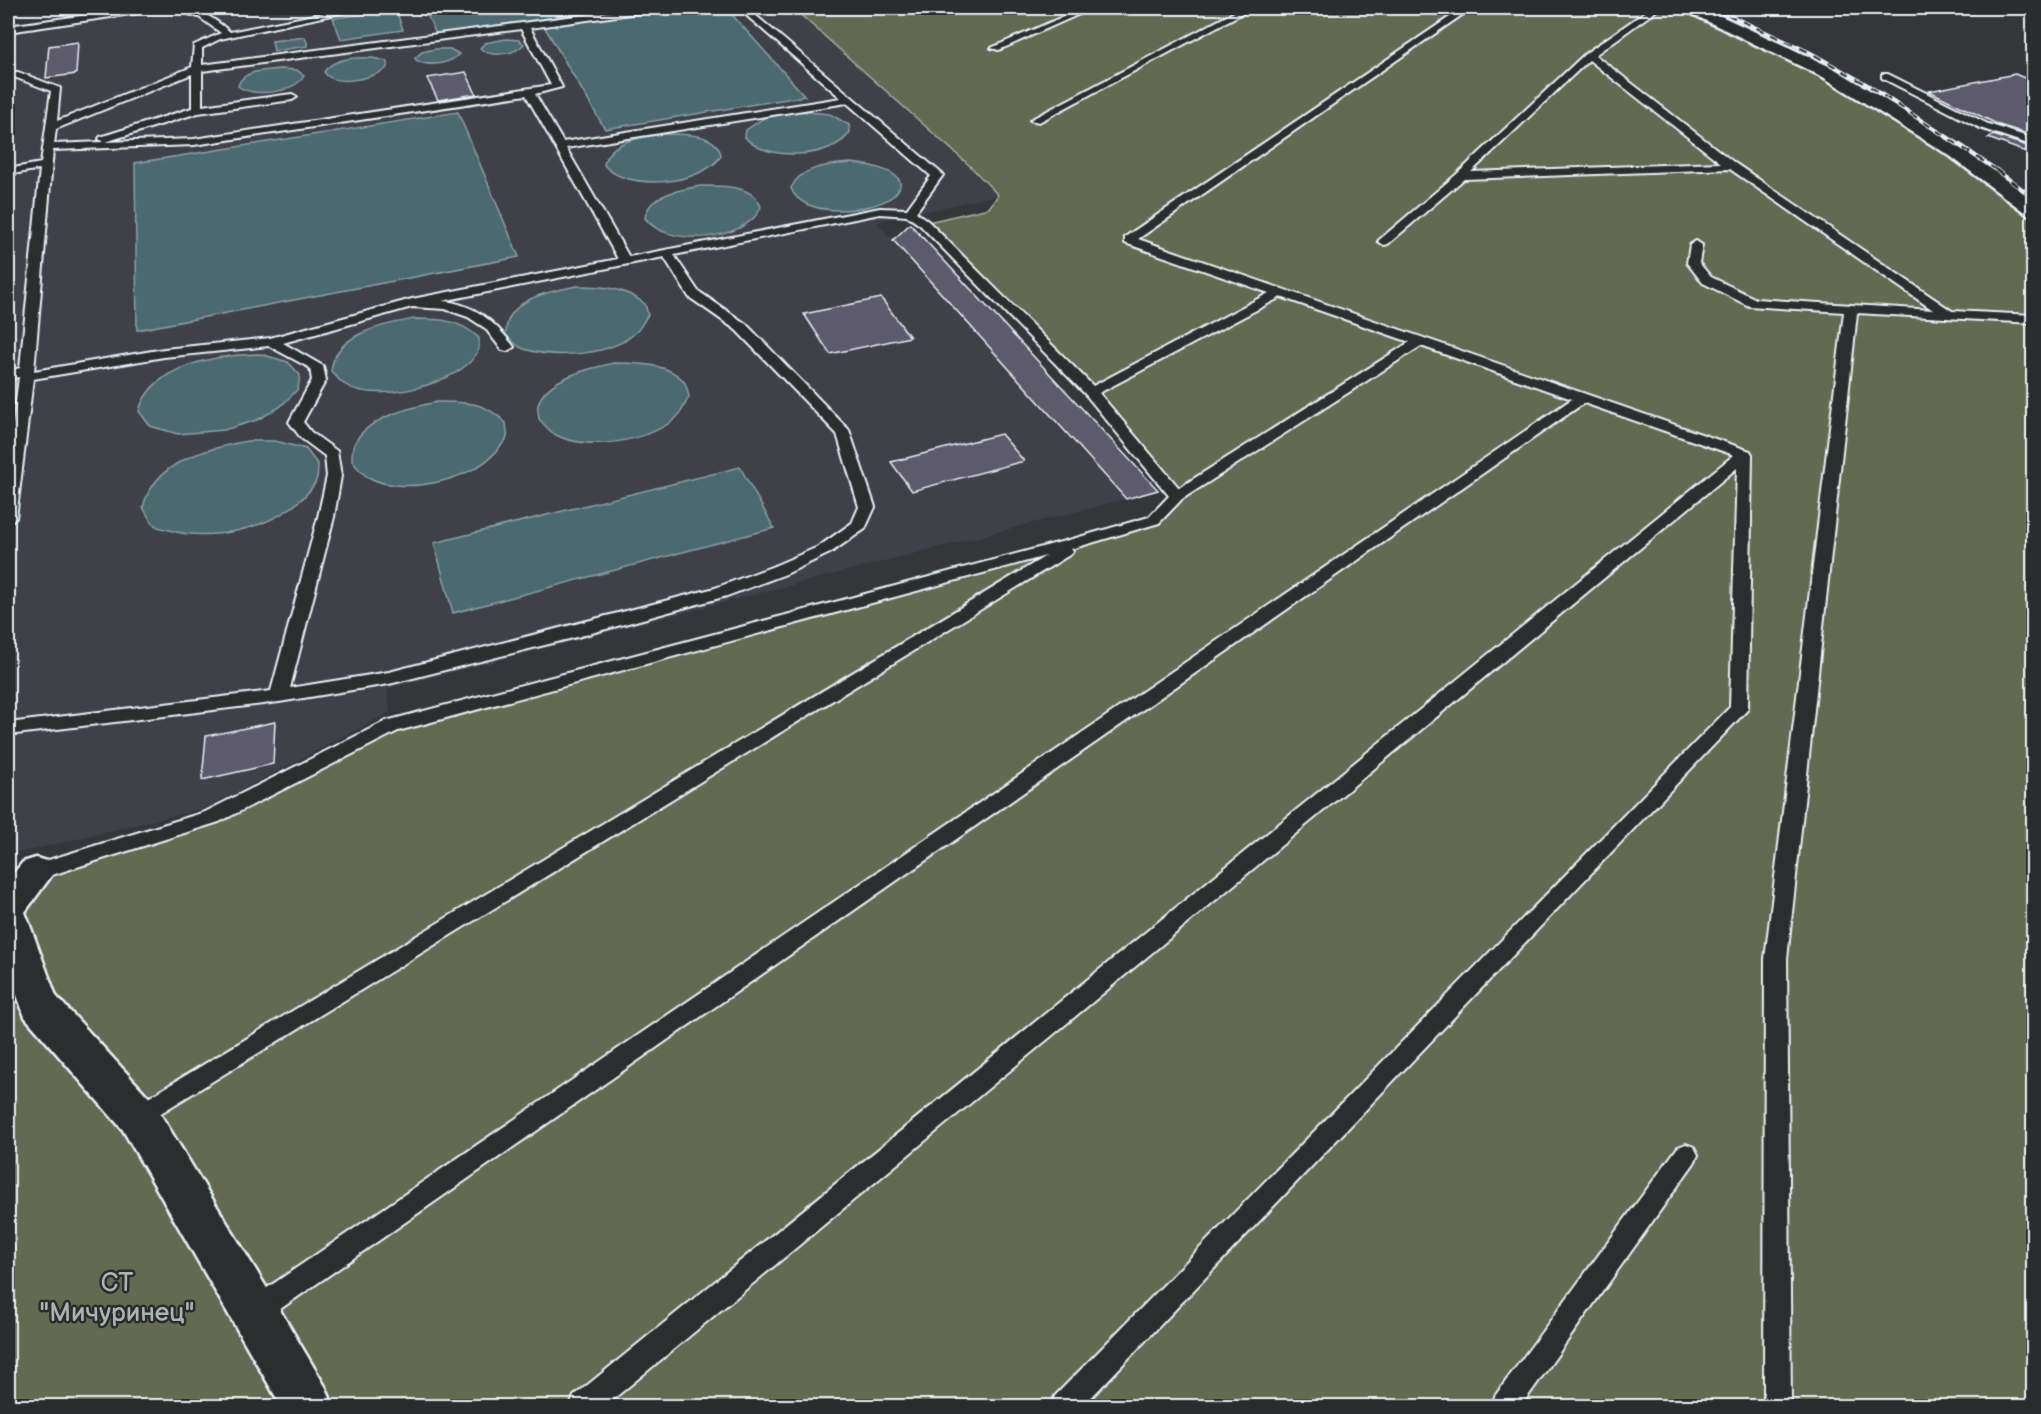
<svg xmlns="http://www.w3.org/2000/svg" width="2041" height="1414" font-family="'Balsamiq Sans',sans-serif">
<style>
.built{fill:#404149}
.green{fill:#636b51;stroke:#a6aea4;stroke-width:1.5}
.water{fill:#4c6a70;stroke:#8aa0a6;stroke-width:1.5}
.building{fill:#5d5a6c;stroke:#e8f1f8;stroke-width:1.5}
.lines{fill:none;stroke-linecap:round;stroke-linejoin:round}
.service-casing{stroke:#e8f1f8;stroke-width:4}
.minor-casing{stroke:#e8f1f8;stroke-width:5}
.service{fill:#2a2d2e;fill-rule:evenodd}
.minor{fill:#2a2d2e;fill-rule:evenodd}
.rail-far1-casing{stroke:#e8f1f8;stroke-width:4}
.rail-casing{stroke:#e8f1f8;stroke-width:4.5}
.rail-far1{stroke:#2a2d2e;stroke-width:2;stroke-dasharray:8;stroke-linecap:butt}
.rail{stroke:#2a2d2e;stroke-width:3;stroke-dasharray:9;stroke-linecap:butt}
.labels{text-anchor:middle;stroke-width:5;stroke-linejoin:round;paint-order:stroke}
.near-park-label{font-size:26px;fill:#acb5ad;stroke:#2a2d2e}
</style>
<rect width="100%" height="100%" fill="#34363a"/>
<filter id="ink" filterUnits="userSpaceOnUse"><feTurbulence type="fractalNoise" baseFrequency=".0167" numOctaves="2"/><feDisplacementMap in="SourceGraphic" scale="12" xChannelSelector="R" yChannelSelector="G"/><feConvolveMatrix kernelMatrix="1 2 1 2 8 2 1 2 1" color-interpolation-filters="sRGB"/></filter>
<g filter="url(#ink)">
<path class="built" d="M120,8H226L238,17L302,8H793L970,166L998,195L877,222L1126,499L387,689L390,712L209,807L23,852L8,848V23Z"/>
<path class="green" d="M793,8H1692L1829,73L2033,210V1406H8V873L36,872L212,817L392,726L1154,520L1177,496L1091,392L924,223L989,208L998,195L970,166Z"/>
<g class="water">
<path d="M424,8H565L570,15L436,34Z"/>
<path d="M679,8H726L805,96L605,129L544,26Z"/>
<path d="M396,10L403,30L341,39L333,18Z"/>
<path d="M305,37L308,46L274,51L272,41Z"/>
<path d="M506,39L519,40L524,44C515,55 490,58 480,48L485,43Z"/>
<path d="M435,49H450L459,54C449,65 428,67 416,60L415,58L422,52Z"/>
<path d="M372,58L386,61L388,65L386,69C374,78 333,88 324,72C333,58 356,57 372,58Z"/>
<path d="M279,69L297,70L304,76C295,93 252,98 238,86C241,71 265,70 279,69Z"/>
<path d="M797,111L830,114L849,125L850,132C834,159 764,162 745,137L746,130L764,118Z"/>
<path d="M458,112L519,257L137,330L135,163Z"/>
<path d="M663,134C682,134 718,132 721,156C702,185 626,192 604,165C608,140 643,137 663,134Z"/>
<path d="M851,163C863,164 920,172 893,196C872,213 801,219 791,188C801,166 829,165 851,163Z"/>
<path d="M700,186C721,186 753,184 761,207C747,242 666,248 645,218C648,194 680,190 700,186Z"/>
<path d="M578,286C604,286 625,288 645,304L648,315C644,320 641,327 637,331C613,356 555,359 524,349C517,347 511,339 506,335C504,299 550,291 578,286Z"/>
<path d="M414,319C440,319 459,319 479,338C479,342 480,348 478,351C462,385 374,405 344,384C339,381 335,375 331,371C335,333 382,325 414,319Z"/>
<path d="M260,354L288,362L300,375L298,389L280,407L257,420L224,430L178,434L150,426L139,411C152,364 218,355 260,354Z"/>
<path d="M614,363C636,363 671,363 685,383C687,387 688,393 689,397C685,404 682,412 677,417C651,441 588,452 556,435C550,432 544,424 539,419C539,415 537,409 538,405C545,378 591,368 614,363Z"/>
<path d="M437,402C467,402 484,401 506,423C506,427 508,433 507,437C506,441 501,445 499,448C476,480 403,497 368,477C362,474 356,466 352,461C352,457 352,451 353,447C363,418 412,407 437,402Z"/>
<path d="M247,441H275L306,449L318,465C318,471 318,478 315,483C289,525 215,544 169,530C166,529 159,528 156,526C151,523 146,513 143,507C155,461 205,449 247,441Z"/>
<path d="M740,467L774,528L453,613L434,543Z"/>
</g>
<g class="building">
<path d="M78,42L76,74L46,78L49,46Z"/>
<path d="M466,72L476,94L438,100L427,78Z"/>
<path d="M2015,74L2034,82V136L1999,125L1929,91Z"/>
<path d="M1993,135L2034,148V155L1988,138Z"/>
<path d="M910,224L1158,490L1126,499L893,240Z"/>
<path d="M881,298L910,337L830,354L804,314Z"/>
<path d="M1001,434L1024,461L912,491L891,462Z"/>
<path d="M275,722L273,764L202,780L206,736Z"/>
</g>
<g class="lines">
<g class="service-casing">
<g id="service">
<path d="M137,8H156L152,11L8,32V26Z"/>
<path d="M168,8C193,5 211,15 230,32L349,8H364L220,39L202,48V65L637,8H656L652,11L530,28L562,87L535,94L563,142L841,98L738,8H747L941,173L943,175L916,212L928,221L1093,386L1269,293L1125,243V237L1463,8H1472L1138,239L1750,451L1752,454L1748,709L1083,1406H1051L1055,1396L1730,707L1737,468L605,1406H570L574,1396L1734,455L1584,403L263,1321L254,1325L245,1321L241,1312L245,1303L1572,399L1421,346L1182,499L1159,523L1071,549L1073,551L1071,554L138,1127L130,1123L126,1116L130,1109L1046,556L398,731L219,822L36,880L29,878L26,872L29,866L205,812L386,721L1076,538L1149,517L1169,496L1086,395L920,225L907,216L880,214L674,255L698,291L746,324L849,430L875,507L865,529L830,553L786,574L727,596L577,637L389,684L279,702L8,735V723L271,691L318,517L327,476L325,456L301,438L289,422L312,380L310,368L269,346L164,357L33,379L16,518L8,523V464L19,377L8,379V371L20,368L40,169L8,175V169L41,163L51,91L14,77L8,78V72H18L60,88L57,121L192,67L194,45L221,33L199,17ZM521,29L551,85L194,139L105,142L198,113L292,100L297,97L292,94L202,106V71ZM192,74V108L100,137L99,139L103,142L54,144L56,129ZM526,95L618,259L412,299L270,338L164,349L34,371L53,150L194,145ZM847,103L931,176L907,209L880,208L629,257L566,148ZM664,257L689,297L736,330L837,434L859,507L852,523L818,547L774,566L715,588L389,672L290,688L334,517L341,476L337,451L311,432L303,422L326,380L323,366L283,343L412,307L445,309L468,317L485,328L502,350L507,351L514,347C496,323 474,303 442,301ZM1281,297L1410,342L1179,488L1099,393Z"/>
<path d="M1083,8H1093L999,50L991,48Z"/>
<path d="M1242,8H1252L1039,122L1030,120Z"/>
<path d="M1651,8H1660L1595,55L1736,164L1952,311L2034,315V323L1857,313L1787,959L1791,1406H1764L1765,959L1844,312L1749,306L1703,283L1687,263L1690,245L1696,241L1702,245L1699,263L1711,277L1756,299L1933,310L1730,169L1464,179L1388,244L1384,245L1378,241L1457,174L1586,53ZM1589,60L1721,163L1471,172Z"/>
<path d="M1882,74H1888L1988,124L2034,139V146L1980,128L1882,78Z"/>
<path d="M1686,1144L1694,1147L1698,1155L1694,1163L1521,1406H1492L1495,1396L1678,1147Z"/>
</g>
</g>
<g class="minor-casing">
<g id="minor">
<path d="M1684,8H1704L1835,69L1964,148L2034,200V216L2027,214L1950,156L1823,77L1686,11Z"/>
<path d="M36,858L49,862L54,872L25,912L56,996L153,1102L271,1295L326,1388L333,1406H281L123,1130L25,1017L8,971V880L23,862Z"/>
</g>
</g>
<use href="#service" class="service"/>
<use href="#minor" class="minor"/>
<g class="rail-far1-casing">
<path id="rail-far1" d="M1713,8L1809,52L1866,84L1998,171"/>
</g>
<g class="rail-casing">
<path id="rail" d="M1996,170L2034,198"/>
</g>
<use href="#rail-far1" class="rail-far1"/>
<use href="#rail" class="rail"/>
</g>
</g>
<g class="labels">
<g class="near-park-label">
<text x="117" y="1291">СТ<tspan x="117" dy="30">"Мичуринец"</tspan></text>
</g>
</g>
<rect width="2041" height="1414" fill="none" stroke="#2a2d2e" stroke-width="30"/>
<rect x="15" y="15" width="2011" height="1384" fill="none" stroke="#e8f1f8" stroke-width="2" filter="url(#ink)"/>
</svg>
